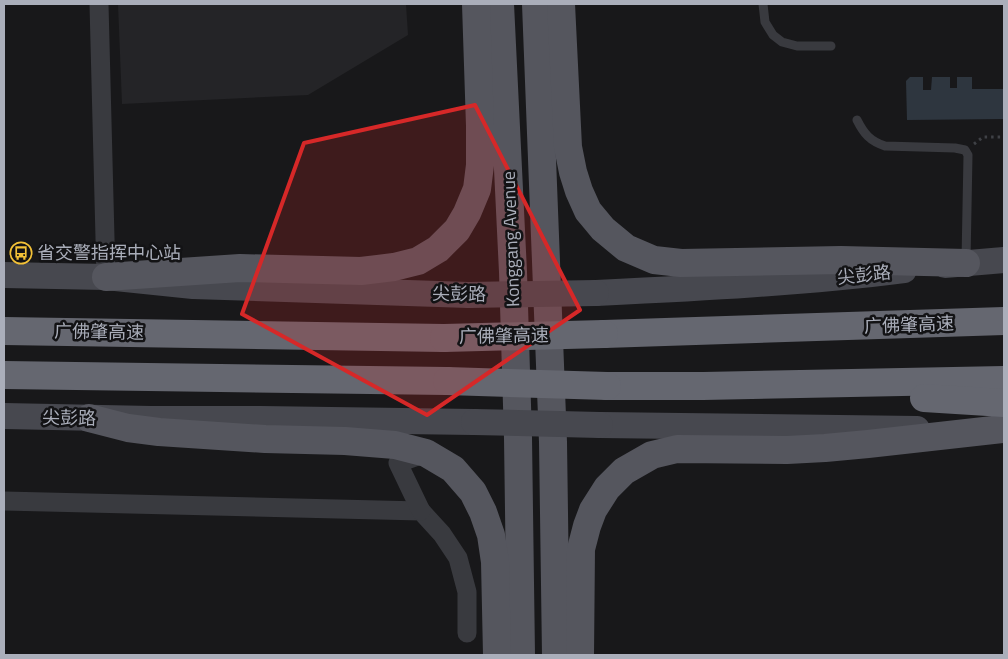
<svg xmlns="http://www.w3.org/2000/svg" width="1008" height="659" font-family="'Titillium Web','Noto Sans SC',sans-serif">
<style>
.built{fill:#242427}
.water{fill:#2e363f}
.lines{fill:none;stroke-linecap:round;stroke-linejoin:round}
.path{stroke:#3f4146;stroke-width:3;stroke-dasharray:2.5 4;stroke-linecap:butt}
.service{stroke:#393a3f;stroke-width:9}
.minor{stroke:#393a3f;stroke-width:19}
.secondary{stroke:#47484f;stroke-width:26}
.primary{stroke:#55565e;stroke-width:28}
.motorway{stroke:#656770;stroke-width:28}
.secondary-bridge{stroke:#47484f;stroke-width:26}
.motorway-bridge{stroke:#656770;stroke-width:28}
.marked{fill:#d62828;fill-opacity:0.2;stroke:#d62828;stroke-width:4;stroke-linejoin:round}
.labels{text-anchor:middle;stroke-width:5;stroke-linejoin:round;paint-order:stroke}
.street-label{font-size:18px;fill:#aaaeba;stroke:#131315}
.poi-label{font-size:18px;fill:#aaaeba;stroke:#131315;text-anchor:start}
</style>
<rect width="100%" height="100%" fill="#18181a"/>
<path class="built" d="M118,4H406L408,35L308,95L122,104Z"/>
<path class="water" d="M910,77H923V90H931L932,77H950V88H957V77H972V89H1004V119L907,120L906,81Z"/>
<g class="lines">
<path class="path" d="M974,144L983,137H1004"/>
<g class="service">
<path d="M763,4L765,22L773,35L782,42L797,46H831"/>
<path d="M857,120C864,134 870,141 885,146L955,148L965,150L968,155L966,261"/>
</g>
<g class="minor">
<path d="M99,4L106,277"/>
<path d="M4,501L421,511L442,534L458,558L467,592V633"/>
<path d="M421,511L398,463L426,453"/>
</g>
<g class="secondary">
<path d="M945,265L1004,260"/>
<path d="M4,275L106,277L193,286L469,295"/>
<path d="M596,293C699,288 802,283 904,270"/>
<path d="M4,416L151,419H261L474,422"/>
<path d="M600,425L917,429"/>
</g>
<g class="primary">
<path d="M500,4L513,272L518,438L521,655"/>
<path d="M536,4L553,442L556,655"/>
<path d="M561,4L568,147L573,172L579,191L588,211L603,229L626,248L654,260L681,263L841,260L966,263"/>
<path d="M106,277L240,268L361,271L394,267L418,261L438,249L457,230L467,213L477,189L480,165V126L476,4"/>
<path d="M89,418L128,428L159,432L265,439L345,441L395,445L426,453L453,469L473,492L483,512L491,535L495,562L497,655"/>
<path d="M580,655L581,549L587,526L593,510L607,488L624,471L652,455L677,449L787,450L825,448L868,444L1002,429"/>
</g>
<g class="motorway">
<path d="M4,331L444,338"/>
<path d="M604,334L1004,321"/>
<path d="M4,375L447,381"/>
<path d="M607,386H703L1004,380"/>
<path d="M924,398L1004,403"/>
</g>
<g class="secondary-bridge">
<path d="M469,295L596,293"/>
<path d="M474,422L600,425"/>
</g>
<g class="motorway-bridge">
<path d="M444,338L604,334"/>
<path d="M447,381L607,386"/>
</g>
</g>
<path class="marked" d="M475,105L580,310L427,415L242,314L304,143Z"/>
<defs>
<g id="bus-ring" transform="scale(1.125)"><circle r="9.5" fill="#131315" stroke="#f3c137" stroke-width="1.5"/><path d="M-5-6H5V4H4V6H2V4H-2V6H-4V4H-5ZM-3.5-4V0h7V-4ZM-3.5 1.2v1.5H-2V1.2ZM2 1.2v1.5H3.5V1.2Z" fill="#f3c137"/></g>
</defs>
<g fill-rule="evenodd">
<use href="#bus-ring" x="21" y="253"/>
</g>
<g class="labels">
<g class="street-label">
<text transform="translate(511 239) rotate(-92)" y="6">Konggang Avenue</text>
<text transform="translate(864 275) rotate(-6)" y="6">尖彭路</text>
<text transform="translate(459 294) rotate(1)" y="6">尖彭路</text>
<text transform="translate(909 325) rotate(-2)" y="6">广佛肇高速</text>
<text transform="translate(99 332) rotate(1)" y="6">广佛肇高速</text>
<text transform="translate(504 336) rotate(-1)" y="6">广佛肇高速</text>
<text transform="translate(69 418) rotate(1)" y="6">尖彭路</text>
</g>
<g class="poi-label">
<text x="37" y="259">省交警指挥中心站</text>
</g>
</g>
<rect width="1008" height="659" fill="none" stroke="#aaaeba" stroke-width="10"/>
</svg>
